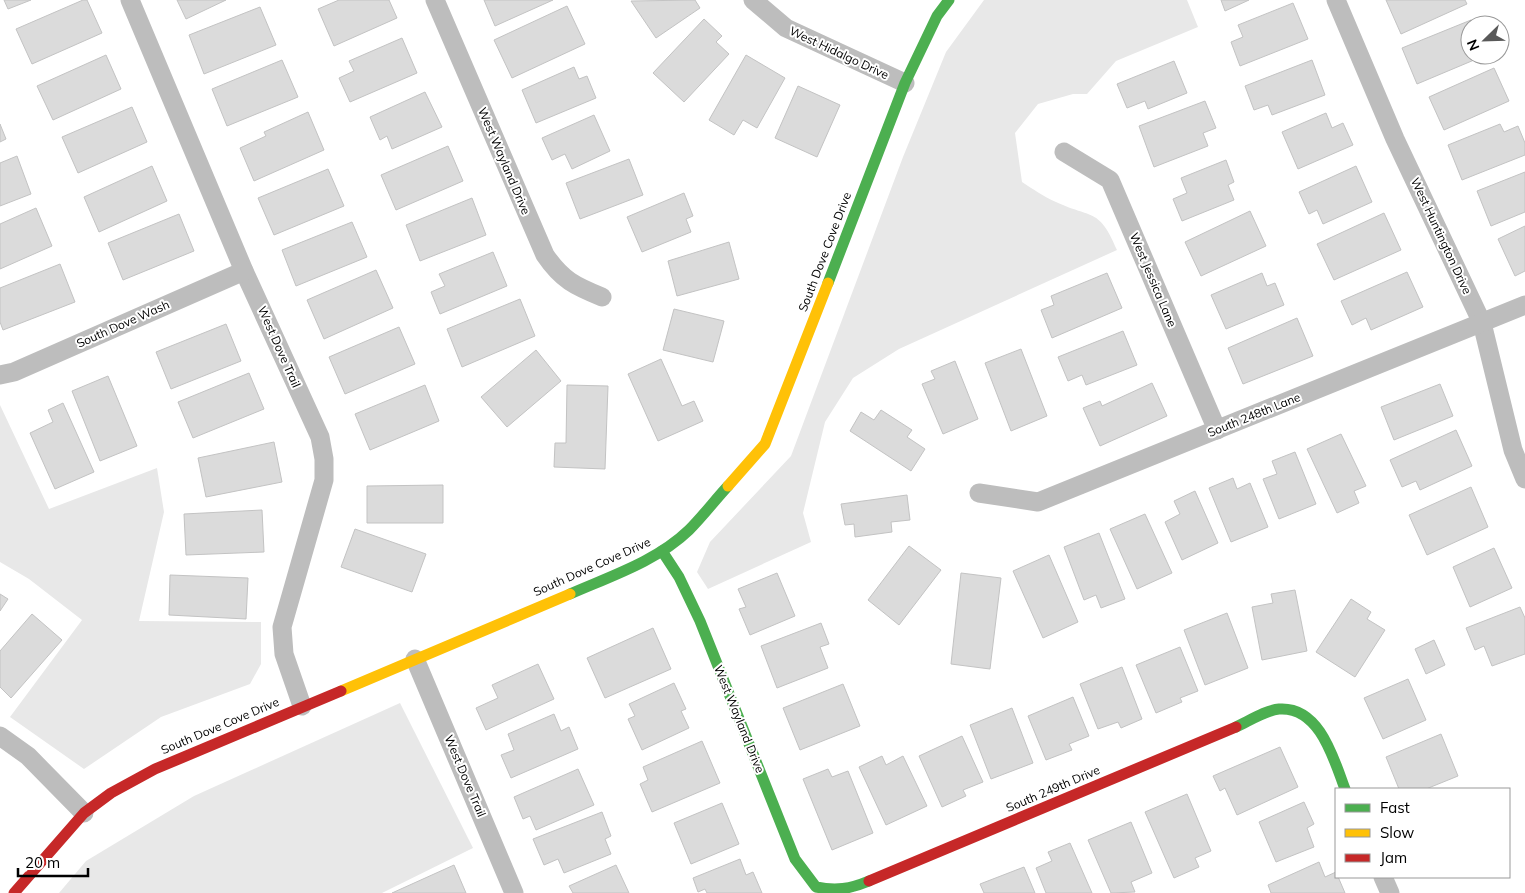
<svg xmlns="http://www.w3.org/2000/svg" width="1525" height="893" font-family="Mulish,sans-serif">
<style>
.green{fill:#e8e8e8}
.building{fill:#dbdbdb;stroke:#c3c3c3}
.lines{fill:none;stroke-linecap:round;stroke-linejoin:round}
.street{stroke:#bdbdbd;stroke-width:19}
.fast{stroke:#4caf50;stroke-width:11}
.slow{stroke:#ffc107;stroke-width:11}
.jam{stroke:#c62828;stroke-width:11}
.labels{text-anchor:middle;stroke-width:4;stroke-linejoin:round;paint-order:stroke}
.street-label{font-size:12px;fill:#000;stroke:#fff}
</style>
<rect width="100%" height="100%" fill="#fff"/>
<g class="green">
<path d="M984,0H1187L1198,27L1116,61L1087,94H1073L1038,104L1015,133L1022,182C1033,189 1044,197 1056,202C1092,219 1099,207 1117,250L899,349L853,378L825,422L803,513L811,542L708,589L697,572L710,542L791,456L903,157L946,52Z"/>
<path d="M0,405L49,509L157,468L164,512L139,621L261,622V664L250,684L161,717L84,769L10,717L82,620L29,579L0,562Z"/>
<path d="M400,703L473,848L382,893H59L86,861L194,796Z"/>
</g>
<g class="building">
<path d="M4,0H31L8,9Z"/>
<path d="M83,0H87L102,33L32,64L16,29Z"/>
<path d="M177,0H226L186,19Z"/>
<path d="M339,0H389L397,18L334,46L318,9Z"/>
<path d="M484,0H553L495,26Z"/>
<path d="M695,0L700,8L656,38L631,1Z"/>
<path d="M1221,0H1249L1225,11Z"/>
<path d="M1386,0H1465L1467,4L1401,34Z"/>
<path d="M1293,3L1308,39L1240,66L1231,42L1243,37L1238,25Z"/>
<path d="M567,6L585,44L512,78L494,40Z"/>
<path d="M260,7L276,45L204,74L189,35Z"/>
<path d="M704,19L722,36L716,42L729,54L684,102L653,73Z"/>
<path d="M1471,20L1473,25H1470V55H1486L1417,84L1402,48Z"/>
<path d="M402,38L417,73L350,102L339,78L354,71L349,61Z"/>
<path d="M106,55L121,89L53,120L37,86Z"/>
<path d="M746,55L785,78L757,128L743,120L734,135L709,120Z"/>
<path d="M282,60L298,97L227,126L212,89Z"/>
<path d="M1312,60L1325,95L1272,115L1268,105L1254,110L1245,86Z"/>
<path d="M1174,61L1187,93L1148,109L1145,101L1127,108L1117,84Z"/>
<path d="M574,67L579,79L587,76L596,98L536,123L522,90Z"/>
<path d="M1494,68L1509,101L1444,130L1429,97Z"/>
<path d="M798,86L840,105L817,157L775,138Z"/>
<path d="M425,92L442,127L392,149L387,136L380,140L370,117Z"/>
<path d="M1205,101L1216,128L1203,133L1208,146L1154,167L1139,126Z"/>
<path d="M132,107L147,142L78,173L62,137Z"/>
<path d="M308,112L324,150L254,181L240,148L266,136L264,132Z"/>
<path d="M1326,113L1332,128L1343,123L1353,145L1298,169L1282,132Z"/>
<path d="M594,115L610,151L572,169L565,154L552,160L542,138Z"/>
<path d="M0,124L6,139L0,142Z"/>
<path d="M1500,124L1504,132L1518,126L1525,143V155L1462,180L1448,145Z"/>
<path d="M448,146L463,181L396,210L381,175Z"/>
<path d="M17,156L31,194L0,206V163Z"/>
<path d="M629,159L643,195L580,219L566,183Z"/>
<path d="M1226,160L1234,182L1228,185L1234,200L1182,221L1173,199L1187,193L1181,178Z"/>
<path d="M152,166L167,201L99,232L84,197Z"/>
<path d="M1356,166L1372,202L1323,224L1317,210L1309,214L1299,192Z"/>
<path d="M328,169L344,206L274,235L258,198Z"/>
<path d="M1525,172V212L1491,226L1477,191Z"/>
<path d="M684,193L693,216L686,219L691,232L642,252L627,217Z"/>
<path d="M472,198L486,235L420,261L406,225Z"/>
<path d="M36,208L52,246L0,269V224Z"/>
<path d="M1250,211L1266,246L1201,276L1185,242Z"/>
<path d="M1384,213L1401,250L1334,280L1317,244Z"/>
<path d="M179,214L194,251L123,280L108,243Z"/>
<path d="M352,222L367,257L296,286L282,250Z"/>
<path d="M1525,226V271L1515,276L1498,239Z"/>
<path d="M729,242L739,279L677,296L668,261Z"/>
<path d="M493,252L507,286L440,314L431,292L445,286L439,274Z"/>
<path d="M60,264L75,302L3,330L0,322V288Z"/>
<path d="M376,270L393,308L324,339L307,300Z"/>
<path d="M1407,272L1423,307L1371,330L1366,318L1352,325L1341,301Z"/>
<path d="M1107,273L1122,308L1052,338L1041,310L1054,305L1051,296Z"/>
<path d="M1262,273L1267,286L1275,283L1284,305L1226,329L1211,295Z"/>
<path d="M520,299L535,336L462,367L447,329Z"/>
<path d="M674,309L724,321L713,362L663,350Z"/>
<path d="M1297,318L1313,356L1243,384L1228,348Z"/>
<path d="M226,324L241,361L171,389L156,352Z"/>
<path d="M399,327L415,364L345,394L329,357Z"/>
<path d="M1123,331L1137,365L1086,385L1082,375L1068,381L1058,357Z"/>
<path d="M1021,349L1047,416L1011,431L985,363Z"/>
<path d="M536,350L561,381L507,427L481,397Z"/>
<path d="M661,359L682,406L694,401L703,421L658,441L628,374Z"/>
<path d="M955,361L978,419L943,434L922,384L935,379L931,371Z"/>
<path d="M249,373L264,409L193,438L178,402Z"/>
<path d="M108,376L137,446L100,461L72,391Z"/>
<path d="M1152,383L1167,416L1100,446L1083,408L1100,401L1102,406Z"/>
<path d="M1440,384L1453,416L1394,440L1381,407Z"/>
<path d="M425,385L439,421L370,450L355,414Z"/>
<path d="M567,385L608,386L605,469L554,467L555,443H566Z"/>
<path d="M63,403L94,472L55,489L30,433L53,422L48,410Z"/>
<path d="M881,410L912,430L907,437L925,449L911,471L850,431L861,412L874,420Z"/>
<path d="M1456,430L1472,466L1420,490L1416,481L1402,487L1390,460Z"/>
<path d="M1341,434L1366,486L1354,491L1359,503L1337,513L1307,449Z"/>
<path d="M274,442L282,482L206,497L198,458Z"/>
<path d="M1295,452L1316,504L1279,519L1263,479L1277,474L1272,461Z"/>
<path d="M1233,478L1237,489L1250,483L1268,527L1231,542L1209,488Z"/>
<path d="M443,485V523H367V486Z"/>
<path d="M1471,487L1488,527L1427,555L1409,515Z"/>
<path d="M1195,491L1218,543L1182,560L1165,522L1180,514L1174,501Z"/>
<path d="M907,495L910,520L891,522L892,532L855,537L854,524L845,525L841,504Z"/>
<path d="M262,510L264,552L186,555L184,514Z"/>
<path d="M1145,514L1172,573L1137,589L1110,529Z"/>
<path d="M355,529L426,554L412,592L341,567Z"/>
<path d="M1099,533L1125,599L1101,608L1096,595L1084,600L1064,547Z"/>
<path d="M909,546L941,570L899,625L868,600Z"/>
<path d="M1494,548L1512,588L1470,607L1453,567Z"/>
<path d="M1049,555L1078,622L1043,638L1013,571Z"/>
<path d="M777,573L795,616L750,635L739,609L746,607L738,589Z"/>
<path d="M961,573L1001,578L990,669L951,664Z"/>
<path d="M170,575L248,578L246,619L169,615Z"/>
<path d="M1295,590L1307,651L1262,660L1252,607L1273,603L1271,594Z"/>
<path d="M0,594L8,599L0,611Z"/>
<path d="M1351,599L1371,612L1367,619L1385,630L1355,677L1316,652Z"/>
<path d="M1520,607L1525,618V654L1492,666L1484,646L1475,650L1466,628Z"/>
<path d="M1227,613L1248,668L1205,685L1184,630Z"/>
<path d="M32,614L62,640L11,698L0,687V651Z"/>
<path d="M821,623L829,644L820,647L828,668L777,688L761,646Z"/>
<path d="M653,628L671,669L605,698L587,658Z"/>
<path d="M1434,640L1445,665L1426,674L1415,649Z"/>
<path d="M1180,647L1198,691L1180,698L1182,702L1156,713L1136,665Z"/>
<path d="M538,664L554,699L486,730L476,708L498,698L492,685Z"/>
<path d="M1122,667L1142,719L1121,728L1118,722L1098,729L1080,684Z"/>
<path d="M1408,679L1426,720L1383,739L1364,698Z"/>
<path d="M674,683L686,709L681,711L689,728L642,750L628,719L635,716L629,704Z"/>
<path d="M843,684L860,726L800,750L783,708Z"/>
<path d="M1073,697L1089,736L1069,744L1072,750L1046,760L1028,716Z"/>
<path d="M1012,708L1033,763L991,779L970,725Z"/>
<path d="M554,714L561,731L569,727L578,749L511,778L501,755L514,750L508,734Z"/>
<path d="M1441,734L1458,776L1426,789H1399L1386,757Z"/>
<path d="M962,736L983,782L963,790L966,796L942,807L919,756Z"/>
<path d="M702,741L720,783L652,812L640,784L648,780L643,767Z"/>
<path d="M1280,747L1298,787L1237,815L1225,788L1220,791L1213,776Z"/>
<path d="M882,756L886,765L903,756L927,806L886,825L859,767Z"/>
<path d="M578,769L594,805L536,830L530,816L523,819L514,797Z"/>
<path d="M828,769L832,777L848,771L873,833L832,850L803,779Z"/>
<path d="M1187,794L1211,851L1195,858L1199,867L1174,878L1145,812Z"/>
<path d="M1304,802L1314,824L1307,828L1314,847L1276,862L1259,822Z"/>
<path d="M722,803L739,844L691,864L674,823Z"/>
<path d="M602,812L611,836L605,839L611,854L564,873L558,859L544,865L533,839Z"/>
<path d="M1131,822L1152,873L1131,882L1135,892L1111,893L1088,840Z"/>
<path d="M1070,843L1092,893H1046L1036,868L1052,861L1048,852Z"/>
<path d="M740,859L746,875L753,872L762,893H707L705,889L698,892L693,878Z"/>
<path d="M1319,862L1325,877L1336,872L1345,893H1271L1268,885Z"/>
<path d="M454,865L466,893H392Z"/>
<path d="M616,865L629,893H573L569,886Z"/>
<path d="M1024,867L1035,893H984L980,884Z"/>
</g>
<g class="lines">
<g class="street">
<path d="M130,0L244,271L320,437L324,459V480L282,627L284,654L302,706"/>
<path d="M435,0L545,255C562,280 575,286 602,297"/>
<path d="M753,0L786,28L905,83"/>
<path d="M1336,0L1395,139L1482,323L1513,450L1525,479"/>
<path d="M1064,152L1110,180L1217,430"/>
<path d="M0,375L14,372L244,271"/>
<path d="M979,493L1038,502L1525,305"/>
<path d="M415,659L514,893"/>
<path d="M0,736L28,756L84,813"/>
<path d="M1383,877L1390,893"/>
</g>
<g class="fast">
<path d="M828,283L905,83L937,16L949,0"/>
<path d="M662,551L679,577L700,621L795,859L816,887C836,891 850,889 869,881"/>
<path d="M570,594C611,576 657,561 689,530C703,516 715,500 728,486"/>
<path d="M1236,727C1249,721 1266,710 1279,709C1320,706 1334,760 1345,789"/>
</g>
<g class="slow">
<path d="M728,486L765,444L828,283"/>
<path d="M341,691L570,594"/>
</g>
<g class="jam">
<path d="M869,881L1236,727"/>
<path d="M14,893L84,813L111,793L155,769L341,691"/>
</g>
</g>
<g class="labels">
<g class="street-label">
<text transform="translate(839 53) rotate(25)" y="4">West Hidalgo Drive</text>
<text transform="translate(504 161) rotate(67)" y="4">West Wayland Drive</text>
<text transform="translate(1441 236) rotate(65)" y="4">West Huntington Drive</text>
<text transform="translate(825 252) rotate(-69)" y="4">South Dove Cove Drive</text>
<text transform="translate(1153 280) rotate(67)" y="4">West Jessica Lane</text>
<text transform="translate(123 324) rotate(-24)" y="4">South Dove Wash</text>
<text transform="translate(279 347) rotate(66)" y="4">West Dove Trail</text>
<text transform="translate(1254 415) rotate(-22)" y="4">South 248th Lane</text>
<text transform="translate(592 567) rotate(-24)" y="4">South Dove Cove Drive</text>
<text transform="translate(739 719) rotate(68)" y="4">West Wayland Drive</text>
<text transform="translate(220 726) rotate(-23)" y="4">South Dove Cove Drive</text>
<text transform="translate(465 776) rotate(67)" y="4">West Dove Trail</text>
<text transform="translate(1053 789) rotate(-23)" y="4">South 249th Drive</text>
</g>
</g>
<rect x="1335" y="788" width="175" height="90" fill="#ffffff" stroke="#999999"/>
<rect x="1345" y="804" width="25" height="8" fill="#4caf50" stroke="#999999"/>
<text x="1380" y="813" font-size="15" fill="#000000">Fast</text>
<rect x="1345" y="829" width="25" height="8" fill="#ffc107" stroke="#999999"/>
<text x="1380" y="838" font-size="15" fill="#000000">Slow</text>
<rect x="1345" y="854" width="25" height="8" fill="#c62828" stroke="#999999"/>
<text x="1380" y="863" font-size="15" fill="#000000">Jam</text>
<g transform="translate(1485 40) rotate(247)"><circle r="24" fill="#ffffff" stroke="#999999"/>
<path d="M0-4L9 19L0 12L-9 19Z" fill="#595959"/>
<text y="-8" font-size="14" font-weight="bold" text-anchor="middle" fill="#000000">N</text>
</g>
<path d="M18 868v8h70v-8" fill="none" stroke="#000000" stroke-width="2.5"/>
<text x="25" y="868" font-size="15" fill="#000000" stroke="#ffffff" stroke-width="4" paint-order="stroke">20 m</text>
</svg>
